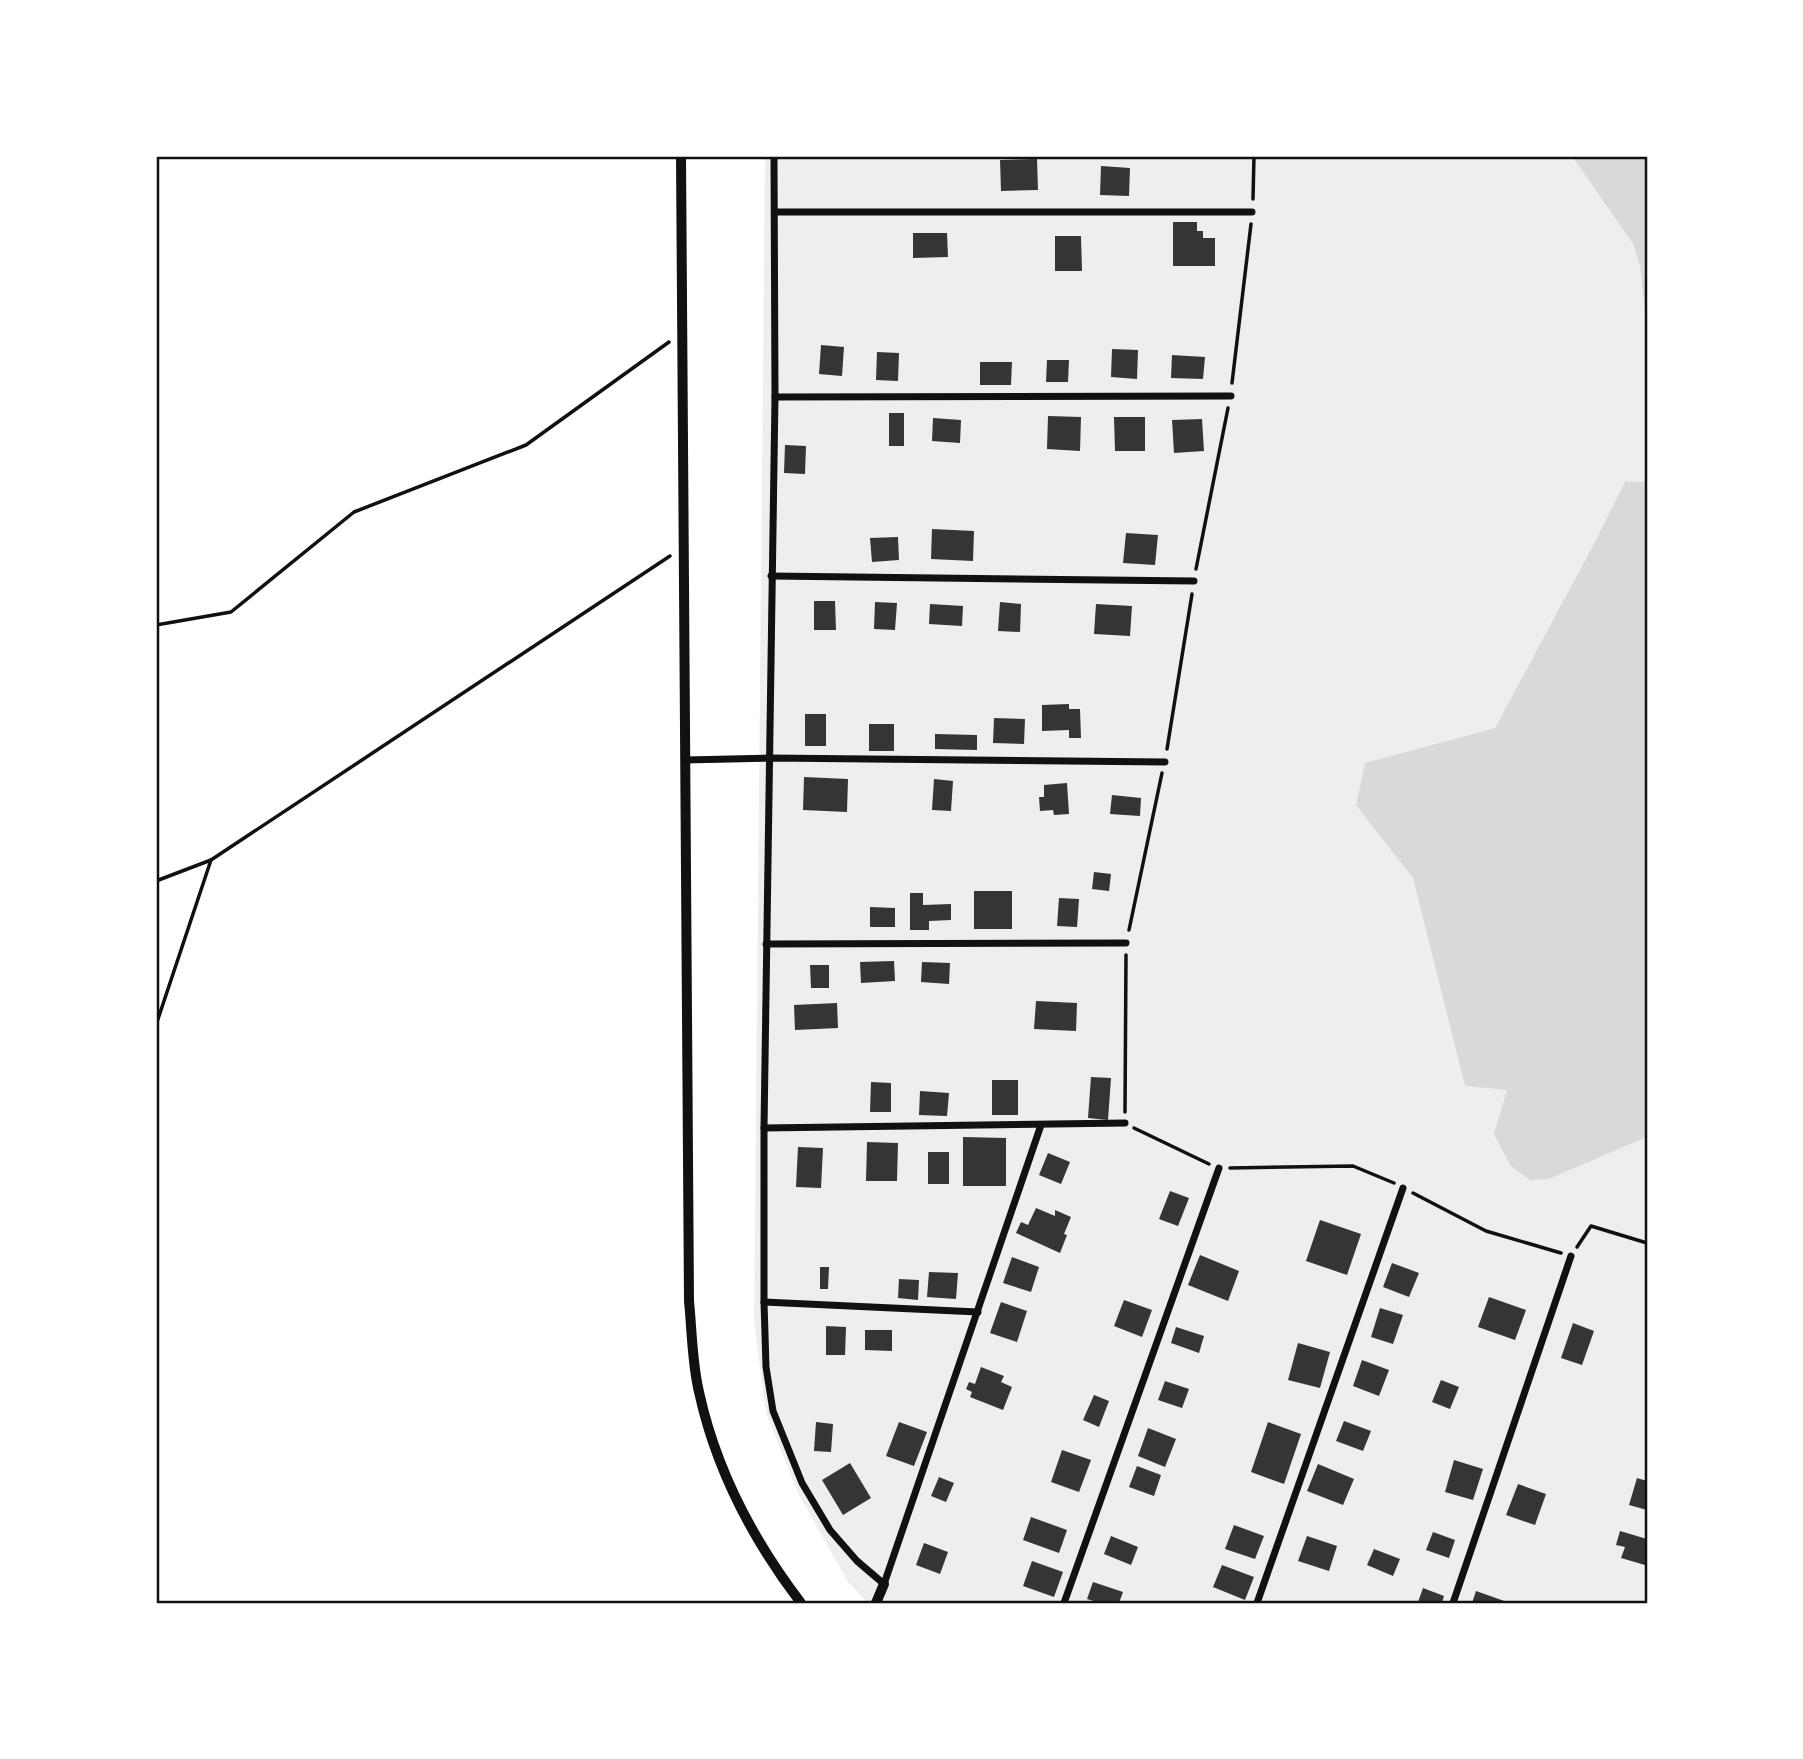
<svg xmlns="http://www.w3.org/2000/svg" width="1803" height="1759" font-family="'Roboto Condensed',sans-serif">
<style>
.green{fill:#eee}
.water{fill:#d9d9d9}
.building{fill:#353535}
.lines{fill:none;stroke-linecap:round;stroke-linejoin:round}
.path{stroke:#111;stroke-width:3.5}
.minor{stroke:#111;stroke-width:7}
.tertiary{stroke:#111;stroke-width:10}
.neatline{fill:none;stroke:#111;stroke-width:2.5}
</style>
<rect width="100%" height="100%" fill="#fff"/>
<path class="green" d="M765,156H1572L1633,244L1640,266L1647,334V482L1625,481L1596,540L1495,728L1366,763L1356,804L1413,878L1465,1086L1507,1090L1503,1108L1549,1179L1647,1137V1603H868L848,1582L798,1493L766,1413L754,1320Z"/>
<g class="water">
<path d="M1572,156H1647V334L1640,266L1633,244Z"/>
<path d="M1625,481L1647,482V1137L1549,1179L1530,1180L1511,1166L1494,1134L1507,1090L1465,1086L1413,878L1356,805L1365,763L1495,728L1596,540Z"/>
</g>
<g class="building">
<path d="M1037,159L1038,190L1001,191L1000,160Z"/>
<path d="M1101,166L1130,168L1129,196L1100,195Z"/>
<path d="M1173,222H1197V231H1203V238H1215V266H1173Z"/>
<path d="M913,233H947L948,257L913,258Z"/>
<path d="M1055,236H1081L1082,271H1055Z"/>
<path d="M821,345L844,347L842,376L819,374Z"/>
<path d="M1112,349L1138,350L1137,379L1111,377Z"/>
<path d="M877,352L899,353L898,381L876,380Z"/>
<path d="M1172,355L1205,357L1203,379L1171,378Z"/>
<path d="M1047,360H1069L1068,382H1046Z"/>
<path d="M980,362H1012L1011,385H980Z"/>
<rect x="889" y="413" width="15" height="33"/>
<path d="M1048,416L1081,417L1080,451L1047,449Z"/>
<path d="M1114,417H1145V451H1115Z"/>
<path d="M933,418L961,420L960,443L932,441Z"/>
<path d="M1202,419L1204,451L1174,453L1172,420Z"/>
<path d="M785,445L806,446L805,474L784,473Z"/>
<path d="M932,529L974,531L973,561L931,559Z"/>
<path d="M1126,533L1158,535L1155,565L1123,563Z"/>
<path d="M898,537L899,560L872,562L870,538Z"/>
<path d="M814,601H835L836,630H814Z"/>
<path d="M875,602L897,603L895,630L874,629Z"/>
<path d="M1000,602L1021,604L1020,632L998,631Z"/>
<path d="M930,604L963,606L962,626L929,624Z"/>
<path d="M1096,604L1132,606L1130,636L1094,634Z"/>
<path d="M1069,704V709H1080L1081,738H1069V730L1042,731V705Z"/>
<rect x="805" y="714" width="21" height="32"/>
<path d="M994,718L1025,719L1024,744L993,743Z"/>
<rect x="869" y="724" width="25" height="27"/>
<path d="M935,734L977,735V750L935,749Z"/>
<path d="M804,777L848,779L847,812L803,810Z"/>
<path d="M934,779L953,781L951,811L932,810Z"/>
<path d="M1067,783L1069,814L1054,815L1053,810L1040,811L1039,797H1044V785Z"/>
<path d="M1112,795L1141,798L1140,816L1110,814Z"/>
<path d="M1094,872L1111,874L1109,891L1092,889Z"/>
<rect x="974" y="891" width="38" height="38"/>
<path d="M910,893H923V905L951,904V920L929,921V930H910Z"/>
<path d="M1059,898L1079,899L1077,927L1057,926Z"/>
<path d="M870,907L895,908V927H870Z"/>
<path d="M894,961L895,981L861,983L860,962Z"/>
<path d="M922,962L950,963L949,984L921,982Z"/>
<path d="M810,965H829V988H811Z"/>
<path d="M1036,1001L1077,1003L1076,1031L1034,1029Z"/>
<path d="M837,1003L838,1028L795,1030L794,1005Z"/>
<path d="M1091,1077L1111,1078L1108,1120L1088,1118Z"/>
<rect x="992" y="1080" width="26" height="35"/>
<path d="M871,1082L891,1083V1112H870Z"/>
<path d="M920,1091L949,1093L947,1116L919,1115Z"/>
<path d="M963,1137L1006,1138V1186H963Z"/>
<path d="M867,1142L898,1143L897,1181H866Z"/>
<path d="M798,1147L823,1148L821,1188L796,1187Z"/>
<rect x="928" y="1152" width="21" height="32"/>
<path d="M1048,1153L1070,1162L1061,1184L1039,1175Z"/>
<path d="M1170,1191L1189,1198L1178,1226L1159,1219Z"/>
<path d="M1036,1208L1055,1216V1210L1071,1217L1064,1234L1067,1235L1060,1253L1016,1233L1021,1222L1028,1225Z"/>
<path d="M1320,1220L1361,1234L1347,1275L1306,1261Z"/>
<path d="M1200,1255L1239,1271L1228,1301L1188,1285Z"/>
<path d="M1012,1257L1039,1267L1031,1292L1003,1283Z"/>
<path d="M1392,1263L1419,1273L1409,1297L1383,1287Z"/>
<path d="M820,1267H829L828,1289H820Z"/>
<path d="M929,1272L958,1273L956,1299L927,1297Z"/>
<path d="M899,1279L919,1280L918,1300L898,1298Z"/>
<path d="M1489,1297L1526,1310L1515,1340L1478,1327Z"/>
<path d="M1124,1300L1152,1310L1142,1337L1114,1326Z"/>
<path d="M1001,1302L1027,1311L1017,1342L990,1333Z"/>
<path d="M1380,1308L1403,1315L1393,1344L1371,1337Z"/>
<path d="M1573,1323L1594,1331L1582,1365L1561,1358Z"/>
<path d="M826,1326L846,1327L845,1355H826Z"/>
<path d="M1176,1327L1204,1336L1199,1353L1171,1343Z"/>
<path d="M865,1330H892V1351L865,1350Z"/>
<path d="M1298,1343L1330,1352L1320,1388L1288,1380Z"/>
<path d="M1362,1360L1389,1370L1379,1396L1353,1386Z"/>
<path d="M981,1367L1004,1376L1001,1382L1012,1387L1003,1410L970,1397L972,1392L966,1389L969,1382L975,1384Z"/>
<path d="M1441,1380L1459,1387L1450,1409L1432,1402Z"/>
<path d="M1165,1381L1189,1389L1182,1408L1158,1400Z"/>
<path d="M1094,1395L1109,1401L1099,1427L1083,1420Z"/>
<path d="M1344,1421L1371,1431L1363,1451L1336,1441Z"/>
<path d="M816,1422L833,1424L831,1452L814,1451Z"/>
<path d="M899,1422L927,1432L914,1466L886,1456Z"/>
<path d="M1268,1422L1301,1434L1284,1484L1251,1472Z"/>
<path d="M1148,1428L1176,1439L1165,1467L1138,1456Z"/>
<path d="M1062,1450L1091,1460L1079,1492L1051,1482Z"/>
<path d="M1454,1460L1483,1469L1473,1500L1445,1492Z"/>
<path d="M850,1463L871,1498L843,1515L822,1480Z"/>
<path d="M1318,1464L1354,1479L1343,1505L1307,1491Z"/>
<path d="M1137,1466L1161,1475L1154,1496L1129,1487Z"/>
<path d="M939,1477L954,1483L946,1502L931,1496Z"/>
<path d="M1637,1478L1647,1481V1510L1629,1505Z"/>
<path d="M1518,1484L1546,1494L1535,1525L1506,1515Z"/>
<path d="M1031,1517L1067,1530L1059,1553L1023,1540Z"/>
<path d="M1234,1525L1264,1536L1255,1559L1225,1549Z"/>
<path d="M1620,1531L1647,1539L1645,1565L1621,1558L1625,1547L1616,1545Z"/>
<path d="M1433,1532L1455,1540L1449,1558L1426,1550Z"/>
<path d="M1111,1536L1138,1547L1131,1565L1104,1554Z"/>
<path d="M1307,1536L1337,1546L1329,1571L1298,1561Z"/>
<path d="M924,1543L948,1552L940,1574L916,1565Z"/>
<path d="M1374,1549L1400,1559L1393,1576L1367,1565Z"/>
<path d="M1032,1561L1063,1572L1054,1597L1023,1586Z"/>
<path d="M1222,1565L1254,1577L1245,1600L1213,1587Z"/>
<path d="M1093,1582L1123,1592L1119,1603H1100L1087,1599Z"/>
<path d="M1423,1588L1444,1596L1442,1603L1418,1602Z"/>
<path d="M1476,1591L1510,1603H1472Z"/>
</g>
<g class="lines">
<g class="path">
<path d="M1253,199L1254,156"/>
<path d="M1232,383L1251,224"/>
<path d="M1196,569L1228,408"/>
<path d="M156,625L231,612L354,512L526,445L669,342"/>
<path d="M1167,749L1192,594"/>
<path d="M156,881L211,860"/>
<path d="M1129,930L1162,773"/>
<path d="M156,1025L211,860L670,556"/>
<path d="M1125,1112L1126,955"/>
<path d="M1134,1128L1209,1164"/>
<path d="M1230,1168L1353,1166L1394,1183"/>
<path d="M1413,1193L1486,1231L1561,1253"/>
<path d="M1577,1247L1591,1226L1647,1243"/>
</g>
<g class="minor">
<path d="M774,156L775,397L764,1128V1302L766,1367L773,1411L802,1483L830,1530L857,1561L884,1584L1041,1125"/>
<path d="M775,212H1252"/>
<path d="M775,397L1231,396"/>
<path d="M771,576L1194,581"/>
<path d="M685,760L770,758L1165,762"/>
<path d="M766,944L1126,943"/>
<path d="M764,1128L1125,1123"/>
<path d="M764,1302L978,1312"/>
<path d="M1064,1603L1219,1168"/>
<path d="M1257,1603L1403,1188"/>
<path d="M1453,1603L1571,1256"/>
</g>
<g class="tertiary">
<path d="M681,156L689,1301C692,1331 692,1363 699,1392C716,1470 753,1540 801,1603"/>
<path d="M876,1603L884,1584"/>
</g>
</g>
<rect width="1803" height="1759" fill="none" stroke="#ffffff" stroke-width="315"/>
<rect x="158" y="158" width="1488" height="1444" class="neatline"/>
</svg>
